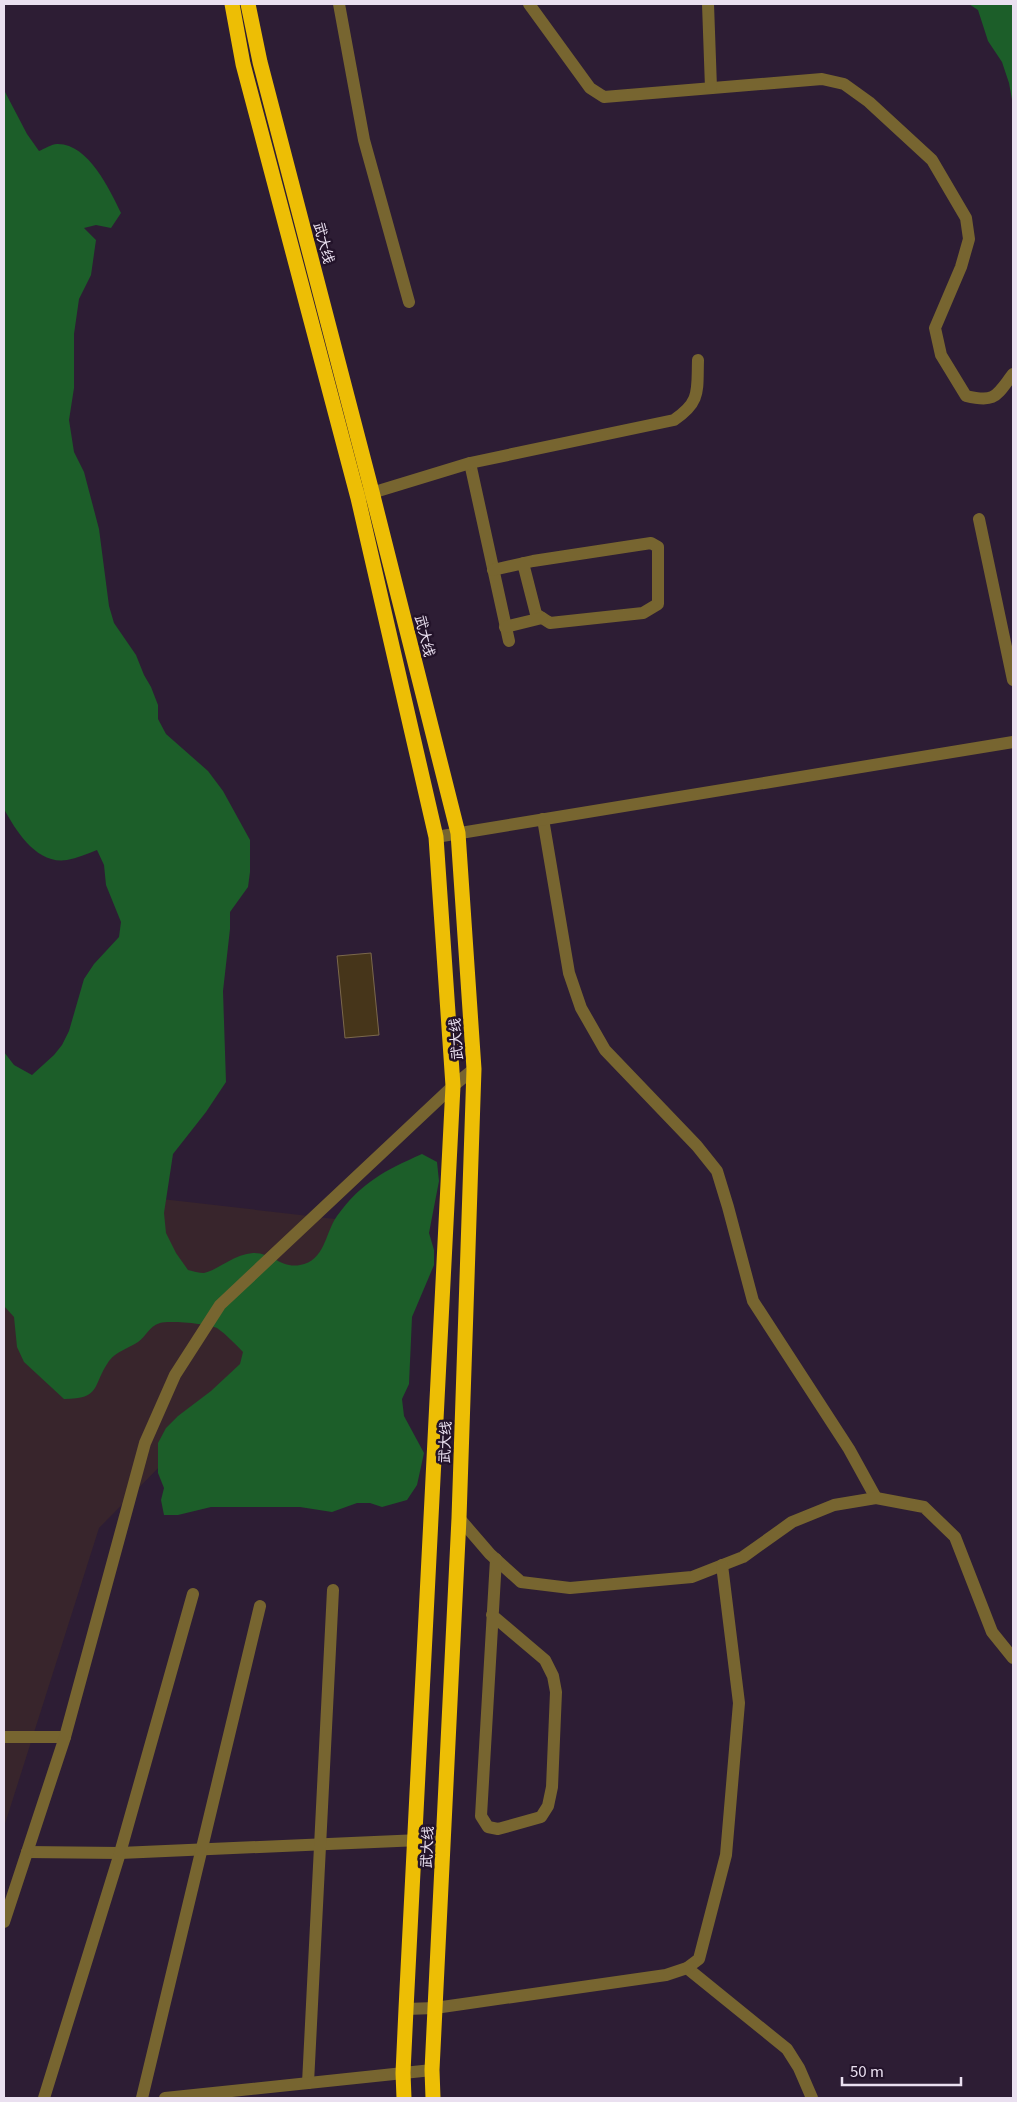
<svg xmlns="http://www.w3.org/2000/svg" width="1017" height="2102" font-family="Georgia,'Noto Sans SC',serif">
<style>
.industrial{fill:#38252c}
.forest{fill:#1c5e29}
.building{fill:#46351a;stroke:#7b684c}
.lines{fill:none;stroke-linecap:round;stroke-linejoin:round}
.minor{stroke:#776530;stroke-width:12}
.highway{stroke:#edbe05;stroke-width:15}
.labels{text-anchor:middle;stroke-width:5;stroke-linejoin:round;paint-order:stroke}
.street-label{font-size:14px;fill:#eae0f0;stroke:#23132a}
</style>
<rect width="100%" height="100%" fill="#2d1d34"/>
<path class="industrial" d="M4,1181L397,1226L99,1528L4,1827Z"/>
<g class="forest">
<path d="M969,4H1013V105L1009,83L1002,62L988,41L978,10Z"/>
<path d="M4,90L27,134L39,151C44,149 52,144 57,144C88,143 110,190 121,213L111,228L96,225L84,228L96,240L91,275L79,299L74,334V388L69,420L74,452L84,472L99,529L109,606L114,623L136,655L144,675L151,687L158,705V719L166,734L208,771L223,791L250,840V872L248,887L230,912V929L223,991L226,1082L206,1112L173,1154L164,1213L166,1233L176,1253L188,1270C193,1271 199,1273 204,1273C218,1270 234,1254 253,1253C271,1252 282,1269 300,1265C325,1261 325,1233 337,1216C362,1182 384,1171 422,1154L437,1162L439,1181L429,1233L434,1250V1265L412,1317L409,1384L402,1399L404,1416L424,1453L417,1485L407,1500L382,1507L370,1503H357L332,1512L300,1507H211L178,1515H164L161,1500L164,1488L158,1473V1443L166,1428L178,1416L211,1391L240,1364L243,1352C235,1344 227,1335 217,1328C210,1324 169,1320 160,1323C149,1326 146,1337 138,1342C127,1349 117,1351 109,1361C92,1385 102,1399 64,1399L24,1362L17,1347L14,1317L4,1306V1052L14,1065L32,1075L54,1055L62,1045L69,1031L84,979L94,964L119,937L121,922L106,885L104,865L97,850C87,854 77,858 67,860C37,865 16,831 4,809Z"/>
</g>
<path class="building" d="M371,953L379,1035L345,1038L337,956Z"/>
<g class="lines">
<g class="minor">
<path d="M339,4L364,140L409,302"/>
<path d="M529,4L590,88L604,97L822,79L844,84L869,102L932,160L966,218L969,239L961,267L935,328L941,355L966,396C996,403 996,396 1013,374"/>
<path d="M708,4L711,88"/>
<path d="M470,463L509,641"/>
<path d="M365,495L470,463L674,420C701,402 697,391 698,360"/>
<path d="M979,519L1013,680"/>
<path d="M493,570L533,561L651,543L658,547V604L643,613L550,623L536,614L523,563"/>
<path d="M505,627L542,618"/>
<path d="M543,819L569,973L581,1008L605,1050L697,1146L717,1171L728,1207L753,1301L849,1449L876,1498"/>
<path d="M436,837L1013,742"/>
<path d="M459,1518L490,1554L521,1582L570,1588L692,1577L743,1557L792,1522L834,1505L876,1498L924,1507L955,1537L992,1632L1013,1658"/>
<path d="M492,1615L545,1660L553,1676L556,1692L552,1787L548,1806L541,1817L498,1829L488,1827L481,1816L496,1559"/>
<path d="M4,1737H65"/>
<path d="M27,1852L120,1853L443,1839"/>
<path d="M4,1922L65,1737L145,1443L175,1375L220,1305L453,1086L474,1069"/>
<path d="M687,1968L787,2049L799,2068L812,2098"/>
<path d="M406,2009L435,2008L666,1975L687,1968L699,1959L726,1855L739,1703L722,1565"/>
<path d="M308,2083L333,1590"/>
<path d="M44,2098L120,1853L193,1594"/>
<path d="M142,2098L260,1606"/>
<path d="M165,2098L432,2070"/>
</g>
<g class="highway">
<path d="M232,4L243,64L358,498L436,837L453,1086L406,2009L403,2073L404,2098"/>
<path d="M248,4L260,62L372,492L458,833L474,1069L459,1518L432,2070L433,2098"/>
</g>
</g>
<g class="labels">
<g class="street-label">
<text transform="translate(324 243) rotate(75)" y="5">武大线</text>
<text transform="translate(425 636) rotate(76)" y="5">武大线</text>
<text transform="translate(456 1039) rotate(-94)" y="5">武大线</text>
<text transform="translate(445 1442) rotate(-88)" y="5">武大线</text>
<text transform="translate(427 1847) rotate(-87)" y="5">武大线</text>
</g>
</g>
<rect width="1017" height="2102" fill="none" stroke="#eae0f0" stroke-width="10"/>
<path d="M842 2077v8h119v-8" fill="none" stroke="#eae0f0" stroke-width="2.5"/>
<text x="850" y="2077" font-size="15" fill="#eae0f0" stroke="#23132a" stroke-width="4" paint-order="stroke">50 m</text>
</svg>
